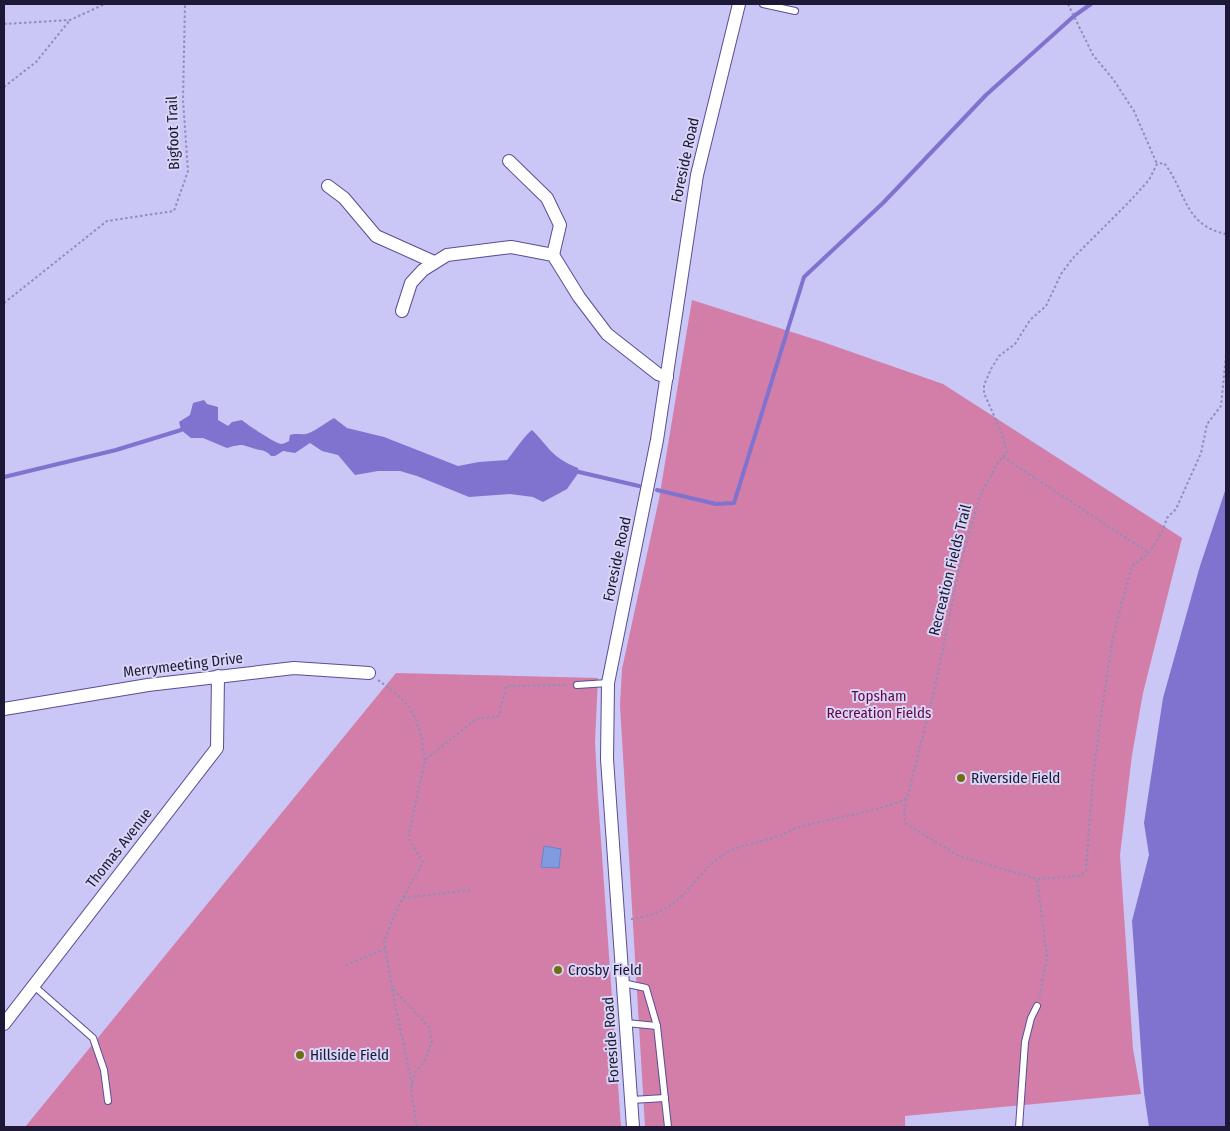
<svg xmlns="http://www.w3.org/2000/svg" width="1230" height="1131" font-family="'Fira Sans Condensed',sans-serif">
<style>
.green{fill:#d37ea9}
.water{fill:#8072cf}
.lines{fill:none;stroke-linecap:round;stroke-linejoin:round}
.stream{stroke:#8072cf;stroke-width:4}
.building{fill:#819be2;stroke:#6a83c8}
.lane-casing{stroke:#594e94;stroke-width:8}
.street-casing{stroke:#594e94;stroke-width:14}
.path{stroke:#918db7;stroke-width:2;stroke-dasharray:2.5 2.5;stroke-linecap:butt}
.lane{stroke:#fff;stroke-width:6}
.street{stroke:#fff;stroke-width:12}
.poi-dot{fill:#706f10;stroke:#d8d5f6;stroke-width:2}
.labels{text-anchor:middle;stroke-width:4;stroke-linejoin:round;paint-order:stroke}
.street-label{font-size:15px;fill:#1c1835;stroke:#d8d5f6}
.park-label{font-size:15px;fill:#650843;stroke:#d8d5f6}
.poi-label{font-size:15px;fill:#1c1835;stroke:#d8d5f6;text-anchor:start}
</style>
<rect width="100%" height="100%" fill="#cac6f6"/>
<g class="green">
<path d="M692,300L820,341L943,384L1182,538L1143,693L1132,755L1120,855L1133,1049L1141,1094L905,1116V1127H645L620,705L622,669L659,499Z"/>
<path d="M396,673L598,678L595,742L598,798L621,1127H25Z"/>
</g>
<g class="water">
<path d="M204,400L207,404L218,407V420L228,426L232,422L242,420C246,424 276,444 281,444C283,444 287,442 289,441L290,435C296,433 300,435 306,434C316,431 325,423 334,418L347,428L384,437L458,466L479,462L507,460C514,452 524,436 532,430C550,448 551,457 578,468L579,472L567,489L543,502L533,497L510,494L469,497L417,476L400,471H378L355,475L338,455L322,451L310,443L295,453L283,451L275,456H271C266,450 263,451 256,449C240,445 245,443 227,448L203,438H191L181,430L179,422L190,415L193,403Z"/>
<path d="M1226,488V1127H1149L1144,1093L1132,921L1149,855L1144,823L1163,698L1200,566Z"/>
</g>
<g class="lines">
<g class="stream">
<path d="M579,472L639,486"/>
<path d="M4,477L116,450L181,430"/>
<path d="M657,490L716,504L734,503L804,277L883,203L986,95L1074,16L1091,4"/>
</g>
</g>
<path class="building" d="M544,846L561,849L559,868L541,867Z"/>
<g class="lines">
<g class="lane-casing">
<g id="lane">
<path d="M763,4L795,11"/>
<path d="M577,685L608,683"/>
<path d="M623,983L646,988L657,1026L668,1127"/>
<path d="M34,986L93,1038L104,1070L108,1101"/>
<path d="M626,1023L657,1026"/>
<path d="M631,1100L665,1098"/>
<path d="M1019,1127L1025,1042L1031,1018L1037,1006"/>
</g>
</g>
<g class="street-casing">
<g id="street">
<path d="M509,161L547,198L560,225L553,255"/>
<path d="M328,186L344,198L376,236L434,262"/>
<path d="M402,311L411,283L423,270L447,255L511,247L553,255L579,297L607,334L658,374L667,377"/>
<path d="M4,709L148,685L294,668L369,673"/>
<path d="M4,1024L217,748L218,676"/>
<path d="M633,1127L607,759L608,683L657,440L697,175L739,4"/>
</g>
</g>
<g class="path">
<path d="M1068,4L1093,55L1113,79L1134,111L1157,164"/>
<path d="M4,24L70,20L105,4"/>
<path d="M4,87L36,62L70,20"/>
<path d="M1226,234C1183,225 1186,190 1164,163L1157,164L1149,180L1129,202L1073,258L1061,274L1046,306L1030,320L1015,344L999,356L991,369L984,385V393L1003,436L1007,453L999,461L980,496L959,569L936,683L904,811L905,823L959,856L1037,879L1080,876L1086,871L1093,776L1100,723L1112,642L1123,598L1132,566L1149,553L1162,532L1167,518L1176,509L1201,453L1207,424L1221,406L1226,355"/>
<path d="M4,303L107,221L174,211L188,171L183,100L185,4"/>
<path d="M1003,457L1149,553"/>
<path d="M378,680C415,707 418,715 425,760"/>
<path d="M1037,880L1047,957L1039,999"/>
<path d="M403,898L472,890"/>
<path d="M631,919C687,912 688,876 728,852C743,844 760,843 775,837C784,835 791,829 800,827C835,817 872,813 906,799"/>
<path d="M346,965L385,949"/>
<path d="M392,989L412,1085"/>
<path d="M417,1127L411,1090L415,1073L424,1062L432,1041L429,1027L392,988L384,941L398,907L423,862L408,838L425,760L476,719L499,716L506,686L568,685"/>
</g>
<use href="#lane" class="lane"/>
<use href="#street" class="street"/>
</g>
<g class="poi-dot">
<circle cx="961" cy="778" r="5"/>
<circle cx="558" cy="970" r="5"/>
<circle cx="300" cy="1055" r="5"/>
</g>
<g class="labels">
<g class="street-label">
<text transform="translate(173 133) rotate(-92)" y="5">Bigfoot Trail</text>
<text transform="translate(685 160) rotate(-78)" y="5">Foreside Road</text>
<text transform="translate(617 559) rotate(-78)" y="5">Foreside Road</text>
<text transform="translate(950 570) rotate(-76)" y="5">Recreation Fields Trail</text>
<text transform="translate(183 665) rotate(-7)" y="5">Merrymeeting Drive</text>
<text transform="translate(119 848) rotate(-52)" y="5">Thomas Avenue</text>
<text transform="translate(611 1040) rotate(-94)" y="5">Foreside Road</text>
</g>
<g class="park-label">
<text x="879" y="701">Topsham<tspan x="879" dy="17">Recreation Fields</tspan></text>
</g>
<g class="poi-label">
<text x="971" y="783">Riverside Field</text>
<text x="568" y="975">Crosby Field</text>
<text x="310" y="1060">Hillside Field</text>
</g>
</g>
<rect width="1230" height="1131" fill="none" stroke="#1c1835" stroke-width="10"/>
</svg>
